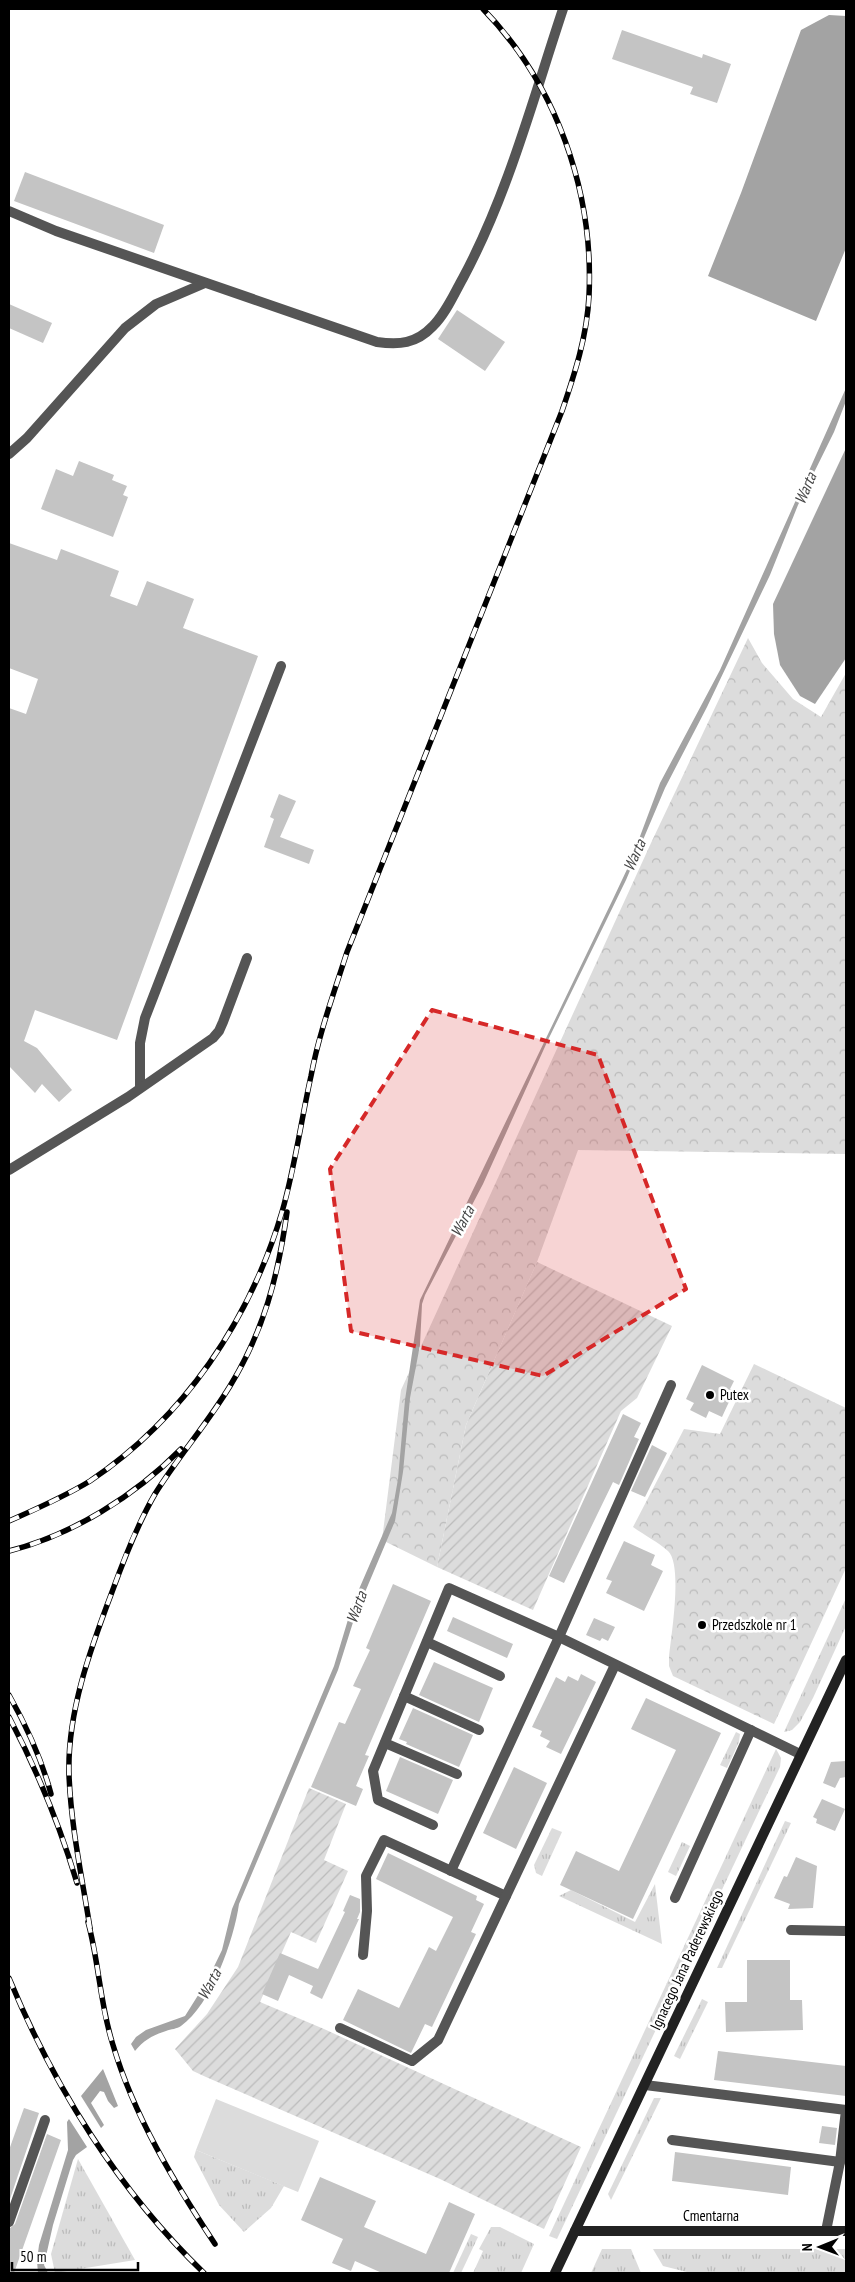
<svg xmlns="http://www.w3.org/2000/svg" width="855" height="2282" font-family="'PT Sans Narrow',sans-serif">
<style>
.grass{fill:url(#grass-tufts)}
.forest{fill:url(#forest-crowns)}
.garden{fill:url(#garden-furrows)}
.pitch{fill:#dcdcdc}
.water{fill:#a3a3a3}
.building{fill:#c4c4c4}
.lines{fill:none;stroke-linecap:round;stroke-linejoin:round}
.lane{stroke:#555;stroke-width:10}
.street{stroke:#555;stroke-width:10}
.secondary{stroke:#222;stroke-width:10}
.rail-casing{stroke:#000;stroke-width:5.5}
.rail{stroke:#fff;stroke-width:4;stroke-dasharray:11;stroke-linecap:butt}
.marked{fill:#d62828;fill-opacity:0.2;stroke:#d62828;stroke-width:4;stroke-dasharray:10 6;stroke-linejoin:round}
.poi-dot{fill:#000;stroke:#fff;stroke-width:2}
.labels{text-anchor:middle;stroke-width:5;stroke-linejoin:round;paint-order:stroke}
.poi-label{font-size:15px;fill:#000;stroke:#fff;text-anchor:start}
.street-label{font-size:15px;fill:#000;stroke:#fff}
.water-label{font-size:16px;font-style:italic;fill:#444;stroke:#fff}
</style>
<defs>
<pattern id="grass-tufts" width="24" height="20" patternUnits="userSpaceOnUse" patternTransform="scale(1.25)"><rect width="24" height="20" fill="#dcdcdc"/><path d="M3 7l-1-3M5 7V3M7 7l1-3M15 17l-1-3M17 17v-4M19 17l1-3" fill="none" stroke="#bbb"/></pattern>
<pattern id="forest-crowns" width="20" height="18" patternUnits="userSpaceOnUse" patternTransform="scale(1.25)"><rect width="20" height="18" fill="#dcdcdc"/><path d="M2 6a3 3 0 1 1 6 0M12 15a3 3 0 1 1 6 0" fill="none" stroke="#bbb"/></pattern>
<pattern id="garden-furrows" width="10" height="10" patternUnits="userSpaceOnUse" patternTransform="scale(1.25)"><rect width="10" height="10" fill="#dcdcdc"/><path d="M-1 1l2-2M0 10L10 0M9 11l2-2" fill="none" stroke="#bbb"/></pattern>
</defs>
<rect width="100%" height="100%" fill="#fff"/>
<g class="grass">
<path d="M846,1598V1626L813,1698L800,1722L792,1730L784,1732Z"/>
<path d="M736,1732L740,1734L739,1742L727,1768L720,1765Z"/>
<path d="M776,1749L781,1758L780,1767L557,2239L549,2236Z"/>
<path d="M785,1821L791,1823L722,1968H717Z"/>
<path d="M552,1828L562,1832L542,1876L536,1873L534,1865Z"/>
<path d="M682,1842L690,1846L676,1876L668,1872Z"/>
<path d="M655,1884L662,1944L559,1896L571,1890L635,1922Z"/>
<path d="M702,1999L708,2002L680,2059L674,2056Z"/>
<path d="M654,2098H661L611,2200L608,2194Z"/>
<path d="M196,2150L284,2186L271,2208L244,2232L219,2205L194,2157Z"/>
<path d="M78,2159L135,2260L55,2273L51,2254Z"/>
<path d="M491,2227H500L534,2244L521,2273H473L483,2251L479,2249Z"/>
<path d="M471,2234L478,2237L461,2273H453Z"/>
<path d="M602,2249H631L641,2273H591Z"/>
<path d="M653,2249H846V2273H691L663,2266Z"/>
</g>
<g class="forest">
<path d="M748,638L762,663L793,699L821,717L846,673V1154L578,1150L537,1262L466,1425L437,1567L382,1540L401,1390L651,843Z"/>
<path d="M754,1364L846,1408V1568L774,1724L673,1676L669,1666V1657C671,1636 683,1565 668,1551C658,1542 644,1535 633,1527L684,1429L720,1434Z"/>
</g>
<g class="garden">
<path d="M537,1262L672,1326L637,1398L621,1411L533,1610L437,1567L466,1425Z"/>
<path d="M309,1788L346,1804L324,1860L348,1871L316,1943L291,1932L260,2002L324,2029L581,2147L544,2229L440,2179L206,2077L193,2071L175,2049L207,2014L238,1967Z"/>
</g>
<path class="pitch" d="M216,2099L319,2141L298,2192L196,2150Z"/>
<g class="water">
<path d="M829,15L846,16V248L816,321L708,276L741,193L801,30Z"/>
<path d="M846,388V401L834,432L798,505L770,575L707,707L665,788L626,880L548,1040L483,1184L425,1295L422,1304L420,1345L410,1398L403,1472L395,1521L355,1616L338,1670L239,1904C234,1940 211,2005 181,2026C177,2029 171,2029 166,2031C153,2035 144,2040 135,2051L131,2044L136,2037L146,2030L185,2016L207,1981L222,1950L232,1909L334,1666L353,1603L392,1513L398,1479L405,1400L420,1300L613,899L630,863L660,783L720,670Z"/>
<path d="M846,448V658L815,704L800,696L780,665L774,634L773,604Z"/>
<path d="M103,2069L118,2106L114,2108L108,2101L104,2092L100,2091L91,2103L104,2125L101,2128L81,2096Z"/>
<path d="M69,2119L87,2147L76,2155L73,2160L53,2225L44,2265L48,2273H38L37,2261L39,2245L68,2150L67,2122Z"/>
</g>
<g class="building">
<path d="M622,30L702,58L703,54L731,64L717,103L690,94L693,87L612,59Z"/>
<path d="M25,172L164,225L154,253L14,201Z"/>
<path d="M9,304L52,323L43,343L9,328Z"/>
<path d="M457,310L505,342L485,371L438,339Z"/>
<path d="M79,461L114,475L112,480L127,486L123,495L128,497L113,537L41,509L56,469L73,476Z"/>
<path d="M9,543L57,560L61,549L119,571L110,596L137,606L147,581L194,599L183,628L258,656L117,1040L35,1010L24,1041L37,1048L72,1090L59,1102L42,1084L35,1093L9,1066V708L26,714L38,679L9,668Z"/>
<path d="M279,794L296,801L280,837L314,850L309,864L264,847L274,819L270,817Z"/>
<path d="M702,1365L734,1381L730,1389L734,1391L722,1417L709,1411L706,1418L690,1410L694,1403L686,1399Z"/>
<path d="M623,1414L641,1423L634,1437L639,1439L619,1485L613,1482L564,1583L549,1576Z"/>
<path d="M652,1445L667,1453L645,1497L631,1491Z"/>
<path d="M624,1541L655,1555L651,1565L663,1571L644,1611L606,1593L612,1581L606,1579Z"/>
<path d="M393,1584L431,1601L365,1755L369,1756L356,1786L363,1789L356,1806L311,1787L339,1722L345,1724L361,1689L353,1686L370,1650L366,1648Z"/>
<path d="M453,1617L513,1644L507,1658L447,1631Z"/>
<path d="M594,1618L615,1627L608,1641L602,1638L600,1641L586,1635Z"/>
<path d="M434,1662L493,1688L479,1722L419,1695Z"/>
<path d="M581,1674L596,1682L561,1754L546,1747L550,1741L540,1736L542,1731L532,1727L556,1677L565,1682L568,1676L578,1681Z"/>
<path d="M646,1698L721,1733L633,1919L560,1885L576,1851L619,1871L676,1750L631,1729Z"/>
<path d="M413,1708L473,1735L459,1767L406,1744L407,1742L399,1739Z"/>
<path d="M400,1757L453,1780L438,1814L386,1791Z"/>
<path d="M846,1761V1777L840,1778L835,1788L823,1783L831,1762Z"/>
<path d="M514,1767L547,1783L516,1849L483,1833Z"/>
<path d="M822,1799L845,1809L835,1831L816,1823L817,1819L813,1817Z"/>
<path d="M388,1853L477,1896L476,1900L484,1904L471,1932L476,1934L432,2027L425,2024L411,2053L343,2020L358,1989L399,2008L429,1947L436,1951L453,1917L376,1879Z"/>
<path d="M796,1857L817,1866L813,1908L788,1909L790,1904L774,1898L784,1876L787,1877Z"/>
<path d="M350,1895L360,1899V1912L357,1919H359L322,1999L310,1993L313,1986L289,1975L278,2001L262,1994L280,1953L318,1969L345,1912L343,1911Z"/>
<path d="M747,1960H790V2000H802L803,2030L726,2032L725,2002H747Z"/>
<path d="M718,2051L846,2066V2096L714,2080Z"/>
<path d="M24,2108L39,2113L9,2202V2150Z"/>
<path d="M822,2126L837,2128L835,2145L819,2143Z"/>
<path d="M47,2134L61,2140L14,2273H9V2229L15,2224Z"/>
<path d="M675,2152L791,2167L788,2195L672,2181Z"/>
<path d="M320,2177L376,2201L364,2227L426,2254L449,2202L475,2214L449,2273H382L355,2261L351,2271L332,2263L343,2239L301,2220Z"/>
</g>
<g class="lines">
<g class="lane">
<path d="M9,211L56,231L377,342C399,345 416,344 433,326C446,313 454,294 463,278C508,194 533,99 563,9"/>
<path d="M9,454L27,438L125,328L156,304L205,283"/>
<path d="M140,1088V1043L145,1018L281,666"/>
<path d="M9,1170L128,1097L213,1038L219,1031L223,1022L247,958"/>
<path d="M427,1642L500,1676"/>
<path d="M404,1696L479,1730"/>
<path d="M385,1743L457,1774"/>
<path d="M433,1825L378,1800L373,1771L449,1588L559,1637L800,1754"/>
<path d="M451,1871L559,1637L671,1385"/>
<path d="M675,1898L751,1730"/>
<path d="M363,1955L367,1911L366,1876L384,1840L506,1896"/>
<path d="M340,2028L412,2061L438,2040L615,1665"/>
<path d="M645,2085L846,2110L840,2162L826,2231"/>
<path d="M672,2140L840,2162"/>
<path d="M9,2222L45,2120"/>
</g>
<path class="street" d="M791,1930L846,1931"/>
<g class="secondary">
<path d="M575,2231H846"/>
<path d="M555,2273L846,1660"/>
</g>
<g class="rail-casing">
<g id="rail">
<path d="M9,1521C36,1509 64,1497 90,1481C184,1418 250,1320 282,1212C295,1167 301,1121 311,1076C319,1033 334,993 347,952L562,411C575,373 587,336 589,296C594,191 556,84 483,9"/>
<path d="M9,1551C72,1535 135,1496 181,1449"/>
<path d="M9,1695C27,1727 42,1760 51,1794"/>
<path d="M9,1717C37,1770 60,1826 77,1883"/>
<path d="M88,1922C99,1962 100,2005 113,2045C134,2116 174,2182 215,2244"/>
<path d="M90,1928C82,1877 71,1827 69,1775C67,1713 90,1650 112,1592C124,1559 137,1525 155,1494C178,1457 207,1424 230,1386C264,1330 278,1277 287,1212"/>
<path d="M9,1978C54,2087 119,2191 204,2273"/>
</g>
</g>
<use href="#rail" class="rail"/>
</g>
<path class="marked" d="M432,1010L598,1055L686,1289L543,1376L351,1331L330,1169Z"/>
<g class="poi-dot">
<circle cx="710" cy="1395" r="5"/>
<circle cx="702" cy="1625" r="5"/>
</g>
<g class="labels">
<g class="poi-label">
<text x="720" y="1400">Putex</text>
<text x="712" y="1630">Przedszkole nr 1</text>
</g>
<g class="street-label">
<text transform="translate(687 1960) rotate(-65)" y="5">Ignacego Jana Paderewskiego</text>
<text x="711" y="2221">Cmentarna</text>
</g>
<g class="water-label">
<text transform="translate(805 488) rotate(-67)" y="6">Warta</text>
<text transform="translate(634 855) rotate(-66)" y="6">Warta</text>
<text transform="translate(462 1221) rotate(-62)" y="6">Warta</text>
<text transform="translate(356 1607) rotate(-70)" y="6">Warta</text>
<text transform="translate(209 1984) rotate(-62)" y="6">Warta</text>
</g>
</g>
<rect width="855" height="2282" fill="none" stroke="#000000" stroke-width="20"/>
<g transform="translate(820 2247) rotate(269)" stroke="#ffffff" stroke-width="4" paint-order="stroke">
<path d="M0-4L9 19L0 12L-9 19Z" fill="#000000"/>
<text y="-8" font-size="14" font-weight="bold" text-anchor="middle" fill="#000000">N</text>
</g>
<path d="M12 2262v8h126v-8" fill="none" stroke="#000000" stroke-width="2.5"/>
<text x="20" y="2262" font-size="15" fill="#000000" stroke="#ffffff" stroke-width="4" paint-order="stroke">50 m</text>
</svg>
